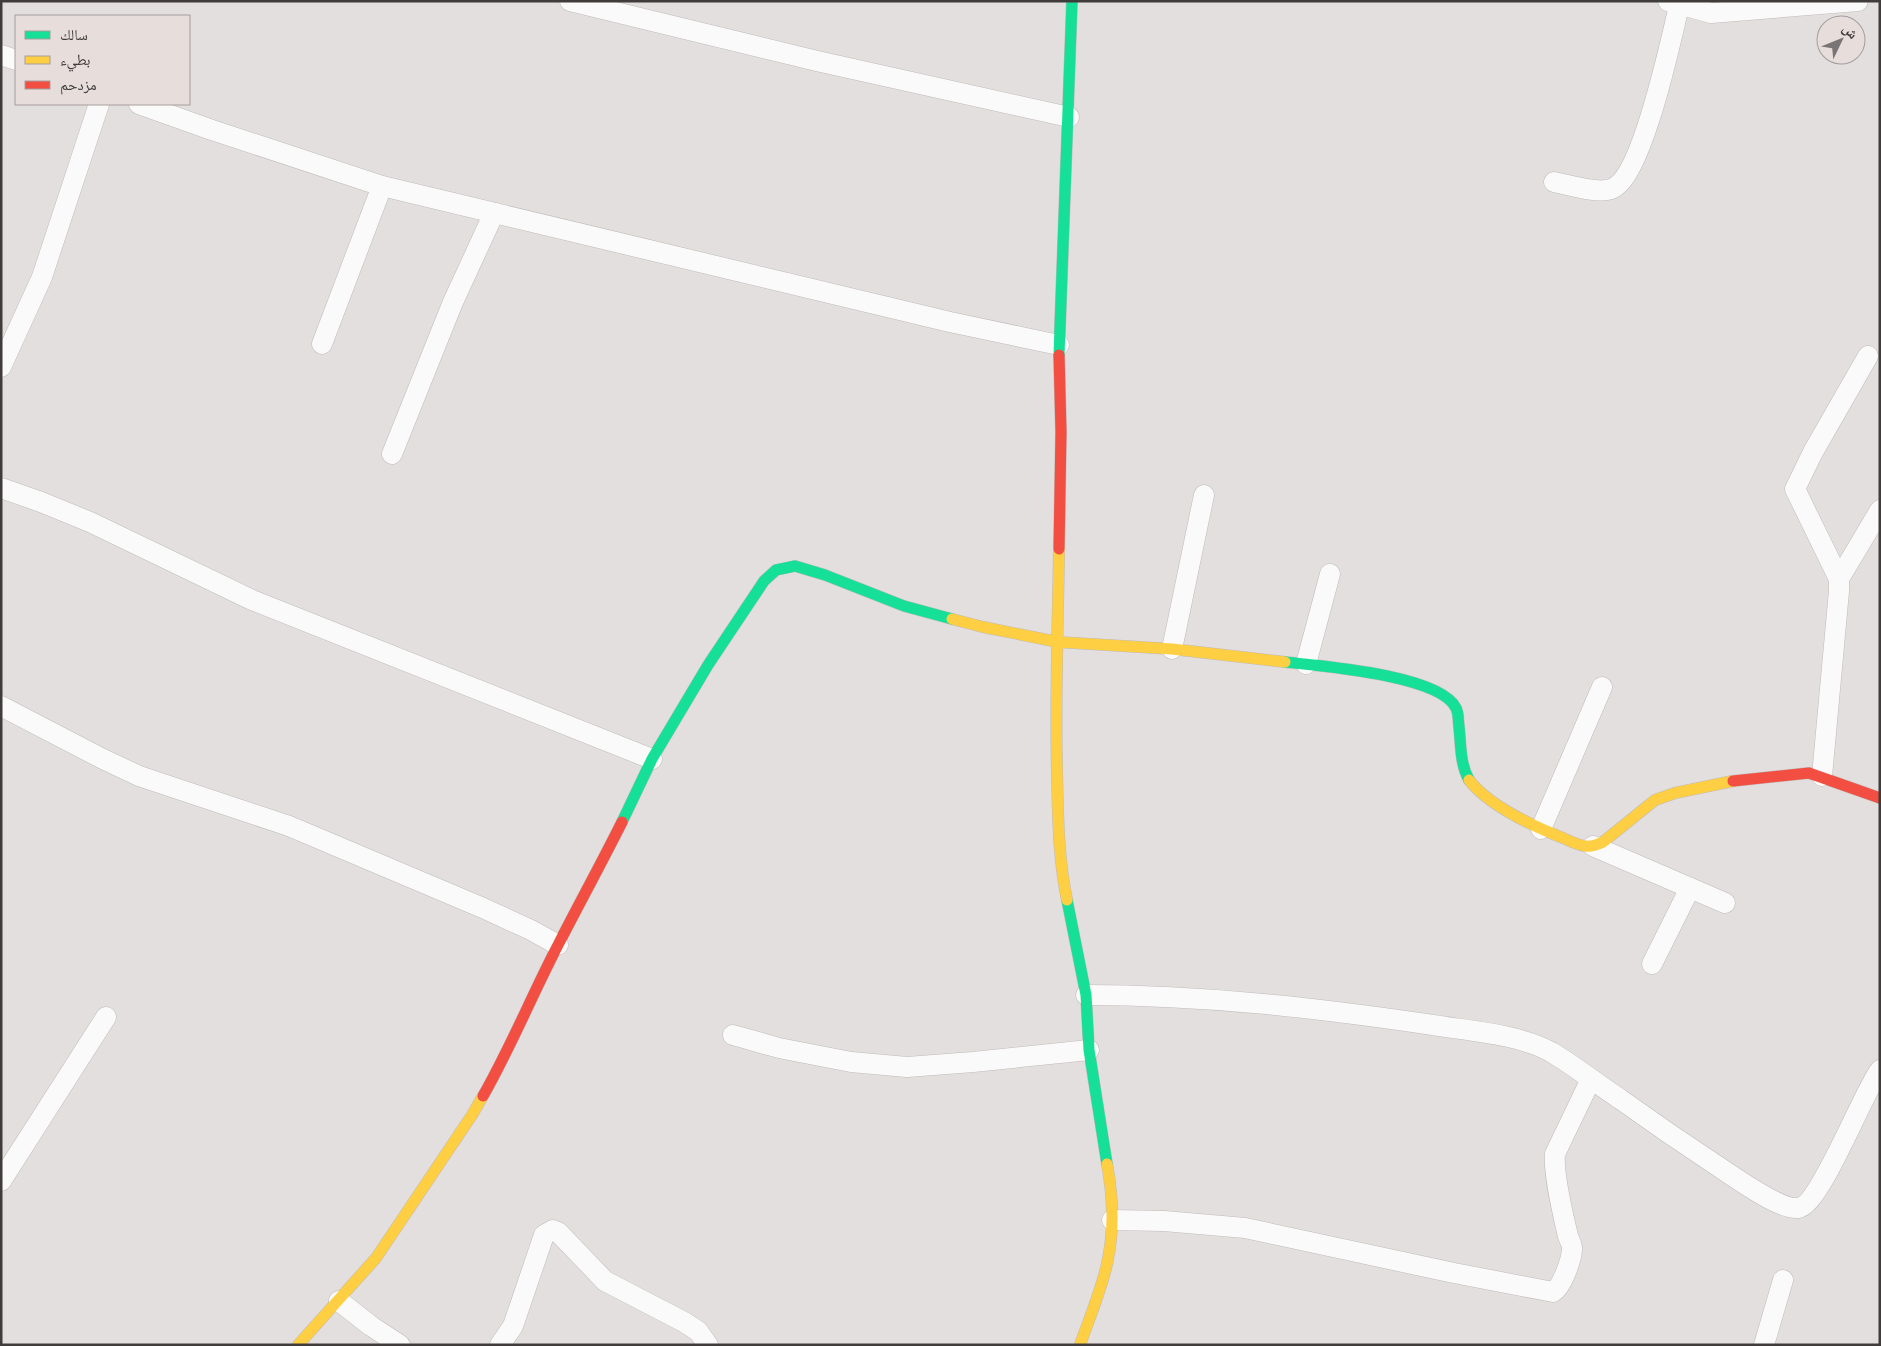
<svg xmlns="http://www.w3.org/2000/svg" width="1881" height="1346" font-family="'Work Sans','Noto Naskh Arabic',sans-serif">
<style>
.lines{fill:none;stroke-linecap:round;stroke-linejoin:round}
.street-casing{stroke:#bfbbba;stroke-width:21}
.fast-casing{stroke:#bfbbba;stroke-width:12}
.slow-casing{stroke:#bfbbba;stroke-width:12}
.jam-casing{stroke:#bfbbba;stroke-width:12}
.street{stroke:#fbfafa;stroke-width:20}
.fast{stroke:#16e098;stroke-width:11}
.slow{stroke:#ffcf43;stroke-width:11}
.jam{stroke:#f24e42;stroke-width:11}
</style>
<rect width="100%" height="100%" fill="#e4dfdf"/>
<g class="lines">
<g class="street-casing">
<g id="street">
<path d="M570,1L817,61L1069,117"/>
<path d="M1668,1L1711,13L1858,1"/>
<path d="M1,55L16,60"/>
<path d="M139,104L212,130L382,186L950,322L1059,345"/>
<path d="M1554,182C1569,185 1597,194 1611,189C1642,179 1671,39 1679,6"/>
<path d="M322,344L382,186"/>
<path d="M1,367L42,277L99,104"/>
<path d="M392,454L453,302L494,213"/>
<path d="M1,488L41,502L90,522L252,600L652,759"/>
<path d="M1839,579L1880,510"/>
<path d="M1172,649L1204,495"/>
<path d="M1306,664L1330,574"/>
<path d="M1,706L103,759L139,776L289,826L483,908L531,930L558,945"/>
<path d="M1822,776L1839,591V579L1795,489L1813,452L1868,356"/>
<path d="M1541,829L1602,687"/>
<path d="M1593,846L1725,903"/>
<path d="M1652,964L1690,888"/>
<path d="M1086,995C1203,995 1318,1008 1433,1025C1470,1031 1518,1034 1551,1052C1575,1066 1597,1084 1620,1099C1652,1122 1684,1144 1716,1165C1733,1176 1779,1210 1798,1208C1820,1206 1863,1092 1880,1070"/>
<path d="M733,1035L779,1048L851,1062L907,1067L973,1062L1089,1050"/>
<path d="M1,1181L106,1017"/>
<path d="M1112,1220L1164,1221L1245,1228L1454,1273L1553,1292C1562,1287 1571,1261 1572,1250C1573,1245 1569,1240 1568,1236C1563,1215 1553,1174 1555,1154L1591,1079"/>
<path d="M339,1301L371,1326L400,1345"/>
<path d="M500,1345L513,1326L544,1235L553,1230L558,1232L605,1281L684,1322L698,1331L708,1345"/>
<path d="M1764,1345L1783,1280"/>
</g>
</g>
<g class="fast-casing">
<g id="fast">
<path d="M1059,355L1072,1"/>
<path d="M1285,662C1321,666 1440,675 1456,708C1459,714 1458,721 1459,727C1461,745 1460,764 1469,780"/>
<path d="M622,822L652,759L708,665L764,581L776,570L795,566L825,575L904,606L952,619"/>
<path d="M1067,900L1086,995L1089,1050L1107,1164"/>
</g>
</g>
<g class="slow-casing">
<g id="slow">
<path d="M1059,549C1058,623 1055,697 1057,771C1058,814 1058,857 1067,900"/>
<path d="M952,619L983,627L1058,642L1172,649L1285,662"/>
<path d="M1469,780C1489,806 1533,826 1563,838C1570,841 1577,845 1585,846C1591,847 1597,845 1603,842L1655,800L1675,793L1733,781"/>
<path d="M298,1345L376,1258L472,1115L483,1096"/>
<path d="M1080,1345C1089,1319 1101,1291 1107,1264C1114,1232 1113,1196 1107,1164"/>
</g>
</g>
<g class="jam-casing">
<g id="jam">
<path d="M1059,549L1061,432L1059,355"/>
<path d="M1733,781L1809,773L1880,798"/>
<path d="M483,1096C511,1047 532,995 558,945C579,904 601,864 622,822"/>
</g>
</g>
<use href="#street" class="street"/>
<use href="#fast" class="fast"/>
<use href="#slow" class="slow"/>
<use href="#jam" class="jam"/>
</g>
<rect width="1881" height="1346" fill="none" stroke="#3f3c3b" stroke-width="5"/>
<rect x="15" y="15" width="175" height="90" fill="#e7dedc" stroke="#a49d9c"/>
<rect x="25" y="31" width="25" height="8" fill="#16e098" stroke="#a49d9c"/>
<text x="60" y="40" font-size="15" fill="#3f3c3b">سالك</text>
<rect x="25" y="56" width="25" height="8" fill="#ffcf43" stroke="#a49d9c"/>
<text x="60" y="65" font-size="15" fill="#3f3c3b">بطيء</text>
<rect x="25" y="81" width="25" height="8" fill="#f24e42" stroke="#a49d9c"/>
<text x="60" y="90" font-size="15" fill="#3f3c3b">مزدحم</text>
<g transform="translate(1841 40) rotate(47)"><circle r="24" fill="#e7dedc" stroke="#a49d9c"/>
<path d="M0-4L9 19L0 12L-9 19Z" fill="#797574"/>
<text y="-8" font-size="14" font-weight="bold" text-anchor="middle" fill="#3f3c3b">ش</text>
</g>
</svg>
